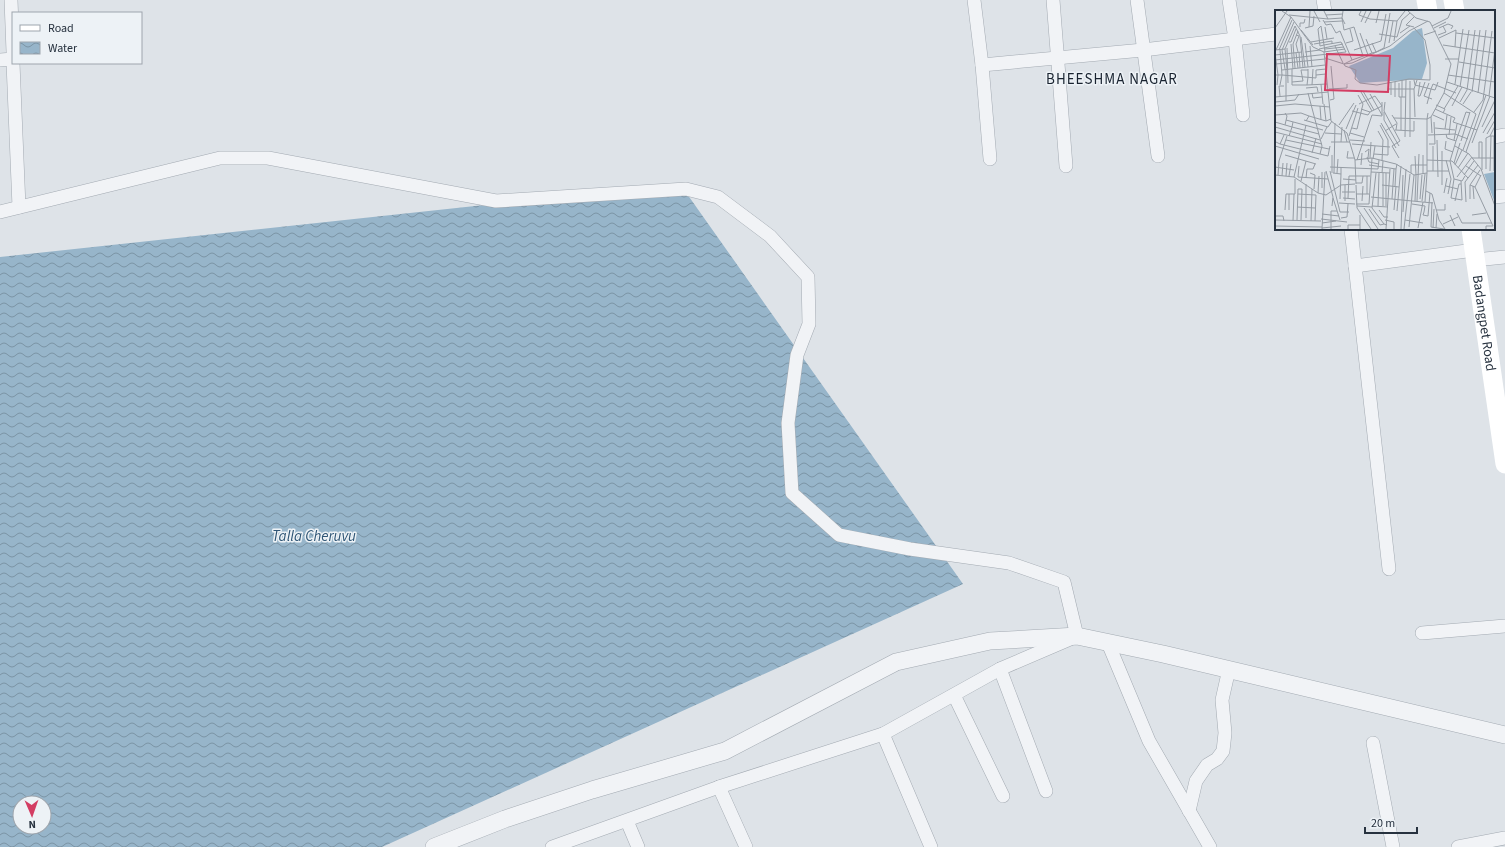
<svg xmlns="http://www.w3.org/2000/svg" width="1505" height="847" font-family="'Source Sans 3',sans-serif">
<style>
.water{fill:url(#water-waves);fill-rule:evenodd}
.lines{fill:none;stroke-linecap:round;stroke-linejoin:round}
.minor-casing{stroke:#a3aab2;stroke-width:14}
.tertiary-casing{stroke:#a3aab2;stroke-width:18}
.minor{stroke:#f1f3f6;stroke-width:13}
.tertiary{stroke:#f1f3f6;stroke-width:17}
.secondary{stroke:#fff;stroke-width:19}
.labels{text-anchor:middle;stroke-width:3;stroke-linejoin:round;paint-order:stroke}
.street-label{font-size:14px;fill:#27323f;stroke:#edf2f6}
.neighbourhood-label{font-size:15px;letter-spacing:1px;fill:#192330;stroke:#edf2f6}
.water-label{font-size:15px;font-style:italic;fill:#2f5575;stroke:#edf2f6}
.inset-road{fill:none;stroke:#959ca4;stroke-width:1}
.view{fill:#d33d63;fill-opacity:0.15;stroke:#d33d63;stroke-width:2}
.inset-edge{fill:none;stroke:#27323f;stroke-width:2}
</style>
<defs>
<pattern id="water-waves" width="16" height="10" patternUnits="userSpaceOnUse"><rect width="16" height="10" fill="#97b5ca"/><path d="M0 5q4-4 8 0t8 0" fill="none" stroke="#7b94a5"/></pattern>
</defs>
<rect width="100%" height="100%" fill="#dee3e8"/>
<path class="water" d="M680,184L963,584L382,847H0V257ZM20,803H44V827H20Z"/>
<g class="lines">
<g class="minor-casing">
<g id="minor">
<path d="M11,0L13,52"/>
<path d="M974,0L982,65"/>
<path d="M1053,0L1066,166"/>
<path d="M1137,0L1158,156"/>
<path d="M1229,0L1235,39L1243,115"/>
<path d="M1323,0L1325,11"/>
<path d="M0,60L13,59"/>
<path d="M13,63L19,207"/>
<path d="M1494,137L1505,135"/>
<path d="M990,159L982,65L1143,50L1276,34"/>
<path d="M1494,197L1505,196"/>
<path d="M0,212L220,158H268L496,201L686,189L718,197L770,236L808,277L809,324L797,355L788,423L792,493L839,535L910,549L1009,563L1064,582L1077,636L1000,669L883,734L931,847"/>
<path d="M1351,229L1389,569"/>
<path d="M1475,260L1505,257"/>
<path d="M1355,266L1474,250"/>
<path d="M1422,633L1505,626"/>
<path d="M1108,643L1149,741L1210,847"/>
<path d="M1000,669L1046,791"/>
<path d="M954,695L1003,796"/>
<path d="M1373,743L1393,847"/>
<path d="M719,787L746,847"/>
<path d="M1189,811L1196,781L1207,765L1217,759L1223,751L1225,733L1222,700L1229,669"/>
<path d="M627,821L638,847"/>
<path d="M552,847L719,787L883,734"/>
<path d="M1458,847L1505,838"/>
</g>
</g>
<g class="tertiary-casing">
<path id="tertiary" d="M434,847L505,819L592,790L725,751L896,662L990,641L1077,636L1163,654L1505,735"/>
</g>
<use href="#minor" class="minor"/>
<use href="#tertiary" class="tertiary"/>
<g class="secondary">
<path d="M1426,0L1428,11"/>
<path d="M1453,0L1455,11"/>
<path id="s1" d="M1471,229L1505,464"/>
</g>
</g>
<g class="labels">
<g class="street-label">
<text dy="5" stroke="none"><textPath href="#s1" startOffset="95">Badangpet Road</textPath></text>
</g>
<g class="neighbourhood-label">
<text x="1112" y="84">BHEESHMA NAGAR</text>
</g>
<g class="water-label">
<text x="314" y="541">Talla Cheruvu</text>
</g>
</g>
<g transform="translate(1275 10)">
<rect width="220" height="220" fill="#dee3e8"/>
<path d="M147,18L152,53L147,69L85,73L74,56L118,38L138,21ZM220,162V193L209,164Z" fill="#97b5ca"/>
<path class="inset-road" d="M7,1L16,7L38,37L49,42L56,111L72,123L80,150L81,174M39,1L45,12M49,1L51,5L68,4M86,1L84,5L95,9L122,11L130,1M14,5L53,9L51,5M139,7L131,15L139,17M53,9L67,8L68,1M48,10L51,15L56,14L61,23L65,21L77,50L69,54L70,56L81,60L80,69L85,73L102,75L134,69L155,70V55L150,30L139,18M49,12L67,11M86,12L91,1M90,13L96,1M101,13L104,1M70,14L67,8L69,20L79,17L88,46M20,16L25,26L28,58M157,16L173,8L176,1M25,17V13H29L30,9M34,17L38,16L39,6M50,17L52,29M0,18L12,1M30,18L34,17L35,1M159,18L171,12M164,18L173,14L178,16L176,19M26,20L38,35M85,23L93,45M125,23L135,16M181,23L220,28M104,24L122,27L127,10L135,3M21,25L24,26L21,34L23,42M149,25L161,21M163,25L171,22L168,16M26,27L30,57M164,28L181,20L180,37M119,31L122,11M14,32H16L21,19M36,32L59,28M30,33L33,57M71,33L78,31L75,19M114,33L118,11M16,34L18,59M39,34L57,31V34M168,35L220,43M35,36L37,57M60,36L68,53M12,38L13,73M10,39L12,59M44,39L68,34M50,39L69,37M0,40L10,39L20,16M1,40L16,7M4,40L17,10M7,40L19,12M7,40L10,59M79,40L106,31L111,4M24,42L25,58M30,42L45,40M49,42L70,39M101,42L109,38L115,3M0,43L3,65H7L5,40M21,43L23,58M97,43L101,42L97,33M0,45L27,42M50,48L69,54L77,53L115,36L134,21L153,11M170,49H184M0,50L71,42L66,32L49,35L45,36L43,19L46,16L49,35L50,42M77,50L97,43L91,29M184,52L220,58M1,54L50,49M20,58L18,34L23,21M17,59V72M7,60L50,55M33,60H26L28,71L17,72V75H32L33,67V59M0,65H3L2,75M41,65V60L51,59M173,65L220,72M139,70L140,75L156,79L158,74L181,83M116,72V85M145,72L143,86H145L150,72M172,72L220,88M124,73V87H131M154,73L149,86L157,89M46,74L48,94M180,74L188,19M5,75L7,65L41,68V65L51,64M32,75L52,74M37,75L38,59M185,77L194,20M31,78L42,77L43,82M54,79L72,78V74M113,79H139M88,81L99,100M86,82L97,101M197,82L205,20M33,83L47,136L45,144M37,83L38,88L47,87M169,83L201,104L188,140M203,83L211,20M95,84L107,105M5,86L4,76H9M214,86L220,39M0,87L53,82M120,87V72M127,87V70M55,90L59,89L56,56M11,91L20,90L24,84M0,92L11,91V59M110,92L109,101L125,131L117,136L124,148M185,92L192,80L200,20M49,94L51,111M84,94L100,86L107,96L95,102L86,99M152,94L156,79L160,80L163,72M188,94L196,82M161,95L170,99L168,103M0,96L20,94L55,97M45,96L46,110M177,96L187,77M160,99L180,108L178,112L202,120M169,99L183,76M77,101L93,105L95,102M109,102V110L124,136M199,102L208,90L217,21M10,103L12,106L10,115M0,105L26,103L34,106L31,111M117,105L122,113L121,120M158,105L169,110M34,106L51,111L56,109M140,107L139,79L142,70M156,107L157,123M119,108L152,109L153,103M11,110L48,120M29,110L53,117L57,111M0,112L17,117L14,126M18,112L17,117L44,124M106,113L121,138M64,115L79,93M220,116L215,126H220M0,117L45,130M207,117L220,90M77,118L82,119L88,94L83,85M160,118L180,120M71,119L81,95M170,119L172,105M69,120L72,132M120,120L139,121V111M126,120V87M103,121L108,130L107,151M110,121L121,114M0,122L47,134M50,123L66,124M75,123L89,127M208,123L220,102M171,124L172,128L181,131L175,151L179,169L176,188L187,190L186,171M212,124L220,110M153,125L180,124L193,129M174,125L176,107M74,126L83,98M130,127L131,70M135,127V71M46,129L52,117M11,130L54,139M75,130L90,131M162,130L163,167M179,130L182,114M171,131L170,139L178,142M181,131L191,102L195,103M186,131L195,102M1,132L5,134L9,125M56,132H75M66,132L67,117M197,133L215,86M5,134L53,146L55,136M77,134L115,137M154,134H160L159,112M0,136L44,149M180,136L194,144L206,159L220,196M73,141L72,148H79M90,142L94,139L93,148M191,142L211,85M37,143L41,128M99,144L113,145V130L105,115M10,145L41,154M148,145V164M140,146L141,165M92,147L94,152L104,154M95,148L96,132M197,148H220M204,148V132H207V160M98,149L100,136M80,150L97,148L121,154L139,165L152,163V109L156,107L169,83L176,54L155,12L141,8L133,1M82,150L97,105L107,106V92M152,150L177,151L193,168M171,150L176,169L173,184M179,153L185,133M86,155L87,143M94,155L121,159L122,154M180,155L187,140M24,156L23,167L53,169M191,156L206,166M0,157L19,160M55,157L103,159L104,150M183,158L193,143M211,159V128L215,126M51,161L58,187L57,196M55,161L65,202H74M152,161H174M158,161V136M215,161L216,126M219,161V126M96,162L115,163M35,163L40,165L39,179M57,163V145M58,163L66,164V157M59,163L60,113M62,163L63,149M101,163L97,198L109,214L112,215M107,163L108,151M111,163V196M136,163V155H152M0,165L19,167L43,183L51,185L66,175L80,174M3,165L4,151L12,126M189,165L199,151M7,166L8,153M11,166L12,153M14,166L16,154M19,167L31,115M182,167L197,147M31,168L32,159H38L40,154M68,169L81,170M179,169L187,171L190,166M26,171L31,151M81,173H87L88,166M81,175L82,198L96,219M107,175L124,177M167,175V141M195,175L200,177L218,216H211V219M120,176L121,159M171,176L183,179M198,176L199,189M200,177L206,165M47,178V162M151,181L157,184L164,210L170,219M67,182H80M43,183L44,166M169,183L172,168M23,184L41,185L40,211M81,184H94M92,184V166M96,187L158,193M58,188L65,210M68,188L80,189M73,188L74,166H95M65,189L66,164M117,189L119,159M145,189L147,165M195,189V175L205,160M70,191V175M87,191L88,176M140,191L141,165M142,191L144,144M147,191L150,164M180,191L184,174H186M150,192L152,163M157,192L156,217L169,219M191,192L190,172L203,155M64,193L80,194M81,194H94L97,148M137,194L150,196L149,202M82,196L97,197M97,196L113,197M103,196L104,163M108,196V163M22,197L40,198M89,198L103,219M94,199L105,215L109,214M10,200L11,184H20V169M14,200V184M104,200L109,207H113M119,200L121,176M161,200H170V194M122,201L126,156M128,202L131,159M149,202L148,205L153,206L155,183M182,203L187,213H217M47,204L64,206M85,205V219M175,205L180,216M197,205L211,203M0,206H8L9,211M31,208V174M66,208L72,207L73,194M46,209L72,212M0,210L46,211M22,210L23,179H27L26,210M110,210L119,212V219M130,210L148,213M18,211L19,184M36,211L37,179M47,213L61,211M168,214L183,207M0,216L47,217M134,217L139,165M47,218L66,216M143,218L148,192M158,218L159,199M161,218L162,204M47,219L50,162M56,219V201H62M73,219V215H85M111,219L115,159M126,219L128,165M129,219L135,164"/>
<path class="view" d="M52,44L115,46L113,82L50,80Z"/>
<rect width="220" height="220" class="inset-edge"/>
</g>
<rect x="12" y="12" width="130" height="52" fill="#edf2f6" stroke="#9ea5ad"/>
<rect x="20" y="25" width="20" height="6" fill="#ffffff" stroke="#9ea5ad"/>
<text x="48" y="32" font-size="12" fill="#27323f">Road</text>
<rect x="20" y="42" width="20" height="12" fill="url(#water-waves)" stroke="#9ea5ad"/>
<text x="48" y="52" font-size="12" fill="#27323f">Water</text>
<g transform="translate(32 815) rotate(178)"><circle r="19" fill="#edf2f6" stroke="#9ea5ad"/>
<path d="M0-3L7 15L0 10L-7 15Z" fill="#d33d63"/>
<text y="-6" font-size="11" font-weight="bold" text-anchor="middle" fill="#27323f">N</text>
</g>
<path d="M1365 827v6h52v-6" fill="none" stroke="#27323f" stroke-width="2"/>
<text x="1371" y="827" font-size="12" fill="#27323f" stroke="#edf2f6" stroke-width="3" paint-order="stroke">20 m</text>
</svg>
